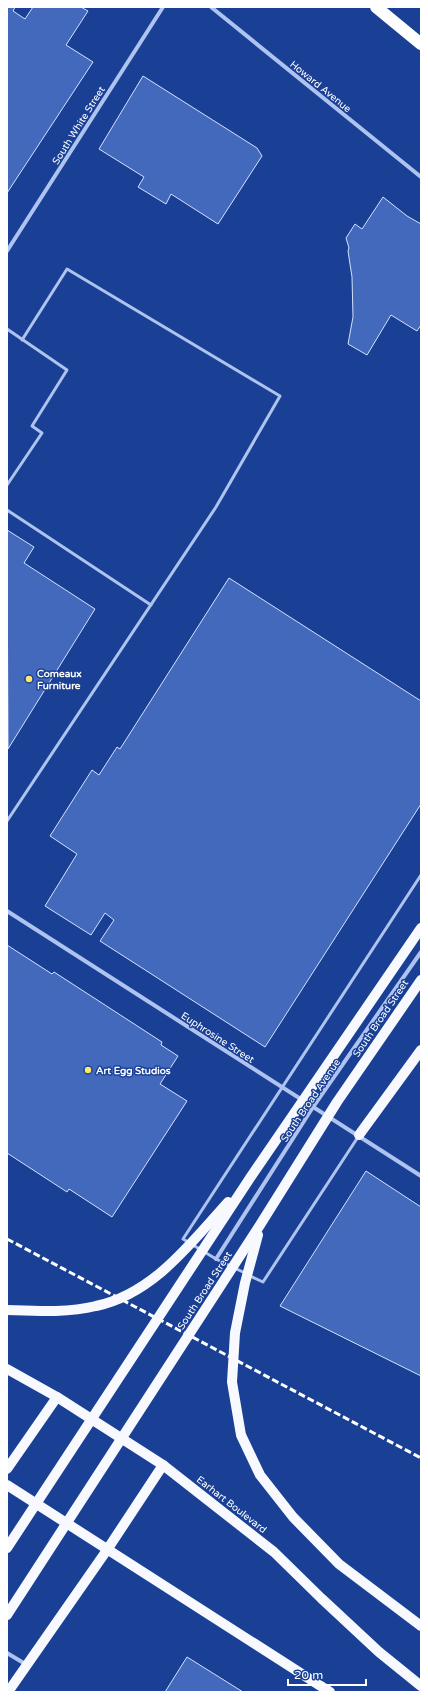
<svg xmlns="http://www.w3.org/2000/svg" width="428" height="1699" font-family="'Varela Round',sans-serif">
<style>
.building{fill:#4369bd;stroke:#d4e1fb}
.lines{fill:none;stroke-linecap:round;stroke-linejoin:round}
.lane{stroke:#aec3f0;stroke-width:3}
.street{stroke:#aec3f0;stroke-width:4}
.primary{stroke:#f7f9ff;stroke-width:10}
.highway{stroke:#fff;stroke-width:12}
.rail{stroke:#fff;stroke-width:3;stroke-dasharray:7 3;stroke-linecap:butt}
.primary-bridge{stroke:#f7f9ff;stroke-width:10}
.poi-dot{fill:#ffe86d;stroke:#1a4096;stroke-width:1.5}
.labels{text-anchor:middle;stroke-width:3;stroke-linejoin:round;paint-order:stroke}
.street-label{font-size:10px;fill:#fff;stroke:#1a4096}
.poi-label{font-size:10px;font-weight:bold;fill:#fff;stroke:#1a4096;text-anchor:start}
</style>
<rect width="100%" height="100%" fill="#1a4096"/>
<g class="building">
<path d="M7,7H15L13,11L25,19L33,7H81L88,11L66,45L93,62L7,193Z"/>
<path d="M143,76L257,148L262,156L218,224L171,194L166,204L138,187L144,177L99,149Z"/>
<path d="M383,197L407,216L421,224V325L417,331L391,315L367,355L348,344L353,317L352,277L348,251L349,248L346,238L355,224L362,229Z"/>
<path d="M7,530L34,547L24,563L95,609L8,749Z"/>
<path d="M229,578L421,701V804L265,1047L100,941L114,920L105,913L91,935L45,906L77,854L50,836L92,770L99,775L117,747L120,749Z"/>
<path d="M7,945L52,974L54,972L162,1042L161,1045L178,1056L160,1084L187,1101L112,1217L69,1189L67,1192L7,1153Z"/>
<path d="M366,1171L421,1207V1376L280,1306Z"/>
<path d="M187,1657L243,1692H165Z"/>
</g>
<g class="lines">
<g class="lane">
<path d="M7,329L67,370L32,426L42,433L7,485"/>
<path d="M7,510L151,605"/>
<path d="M7,821L216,507L280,396L67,269L22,340"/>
<path d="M245,1273L216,1259L183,1239L421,875"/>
<path d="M250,1276L263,1282L358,1137"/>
</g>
<g class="street">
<path d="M211,7L421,177"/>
<path d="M7,251L163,7"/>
<path d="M7,911L421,1176"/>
<path d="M216,1259L313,1107L421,952"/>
<path d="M7,1653L27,1665"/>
</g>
<g class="primary">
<path d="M359,1135L421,1050"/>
<path d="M7,1369L57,1397L163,1465L274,1552L321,1598L379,1652L421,1686"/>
<path d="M7,1469L57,1397"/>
<path d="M7,1485L330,1692"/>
<path d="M8,1692L107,1550L163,1465"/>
</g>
<path class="highway" d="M376,7L421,44"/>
<path class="rail" d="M7,1239L421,1458"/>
<g class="primary-bridge">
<path d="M258,1235L245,1283L235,1333L232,1382L241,1435L260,1475L293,1517L339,1564L421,1626"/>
<path d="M7,1310C36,1311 67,1313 96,1306C153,1294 191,1243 228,1202"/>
<path d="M7,1548L250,1178L421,928"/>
<path d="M7,1615L260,1225L337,1102L421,980"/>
</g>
</g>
<g class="poi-dot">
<circle cx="29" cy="679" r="4"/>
<circle cx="88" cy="1070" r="4"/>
</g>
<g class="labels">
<g class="street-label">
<text transform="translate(321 86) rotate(39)" y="4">Howard Avenue</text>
<text transform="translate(78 125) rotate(-58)" y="4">South White Street</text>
<text transform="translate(380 1018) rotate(-56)" y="4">South Broad Street</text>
<text transform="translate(218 1037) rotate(33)" y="4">Euphrosine Street</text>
<text transform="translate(310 1100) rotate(-56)" y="4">South Broad Avenue</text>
<text transform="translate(204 1290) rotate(-57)" y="4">South Broad Street</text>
<text transform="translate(232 1504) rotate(38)" y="4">Earhart Boulevard</text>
</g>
<g class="poi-label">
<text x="37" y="677">Comeaux<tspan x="37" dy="12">Furniture</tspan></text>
<text x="96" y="1074">Art Egg Studios</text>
</g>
</g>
<rect width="428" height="1699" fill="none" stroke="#ffffff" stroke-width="16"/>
<path d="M288 1679v6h78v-6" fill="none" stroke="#ffffff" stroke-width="2"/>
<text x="294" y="1679" font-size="12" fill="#ffffff" stroke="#1a4096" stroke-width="3" paint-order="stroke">20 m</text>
</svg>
